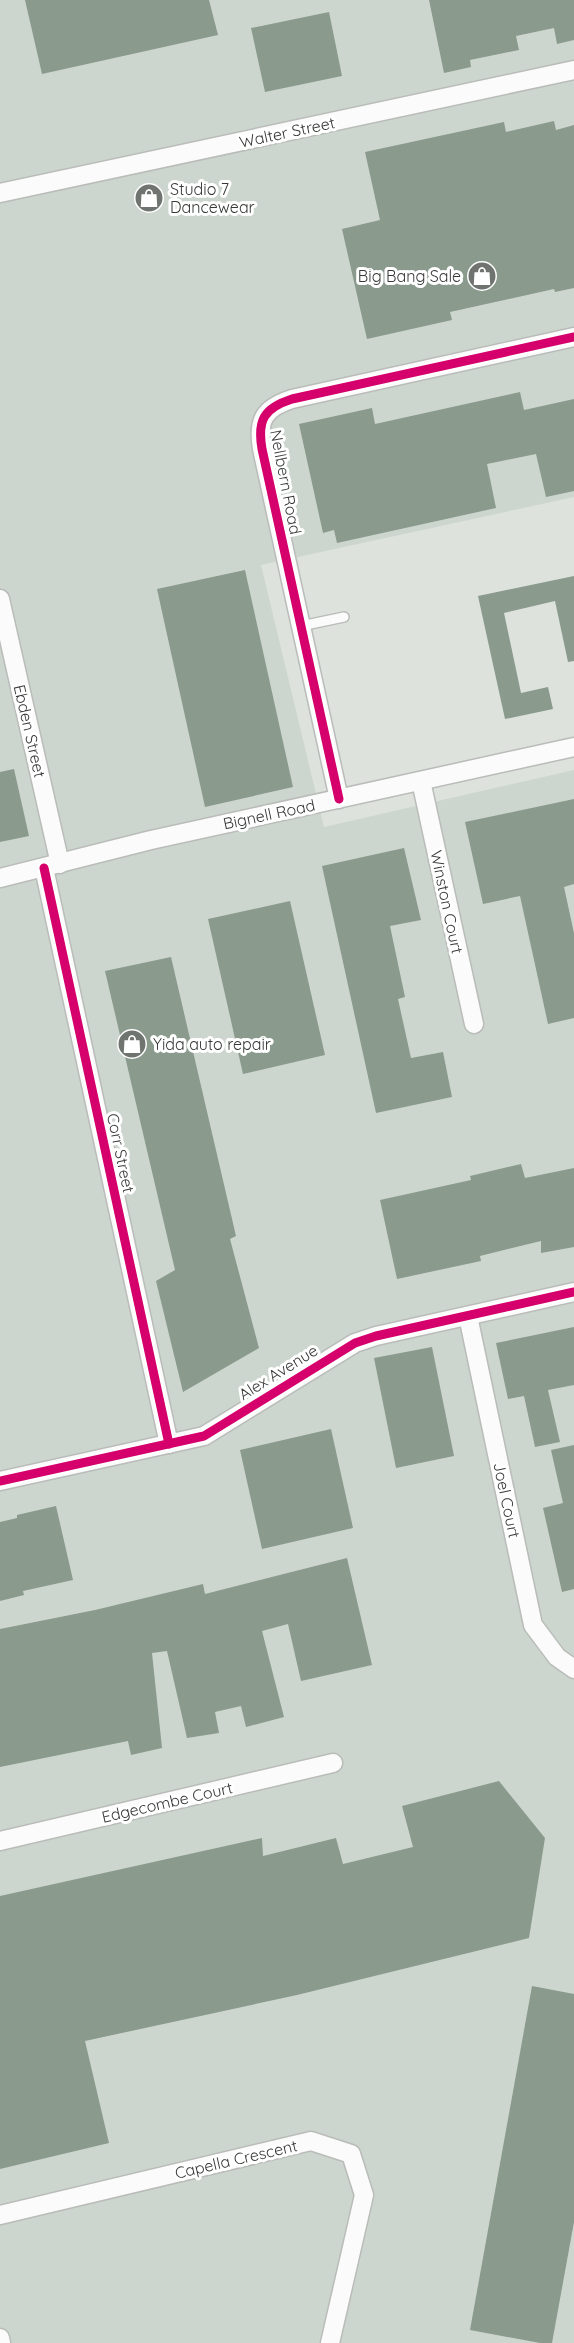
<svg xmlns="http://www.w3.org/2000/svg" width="574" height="2343" font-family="Quicksand,sans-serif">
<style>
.built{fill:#cdd6ce}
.building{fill:#8a9a8d}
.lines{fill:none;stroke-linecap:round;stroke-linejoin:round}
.service-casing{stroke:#b9bcb9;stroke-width:12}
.minor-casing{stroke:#b9bcb9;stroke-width:21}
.service{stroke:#fafbfa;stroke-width:9}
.minor{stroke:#fafbfa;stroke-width:18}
.cycleway-casing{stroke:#fff;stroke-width:13}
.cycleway{stroke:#d6006c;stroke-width:9}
.labels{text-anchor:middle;stroke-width:6;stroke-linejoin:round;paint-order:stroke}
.street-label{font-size:16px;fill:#363936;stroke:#fff}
.poi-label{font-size:16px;fill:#363936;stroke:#fff;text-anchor:start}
</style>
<rect width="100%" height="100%" fill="#dde2dd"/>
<path class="built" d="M0,0H574V497L261,565L324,827L574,770V2343H0Z"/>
<g class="building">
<path d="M25,0H209L218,35L42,74Z"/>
<path d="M429,0H574V40L557,44L554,28L516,36L519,50L470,60L471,67L444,73Z"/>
<path d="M329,12L342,76L265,92L251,28Z"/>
<path d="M554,121L556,130L574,125V288L555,292L554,289L450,312L452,320L367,339L342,229L380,220L365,152L504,122L506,132Z"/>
<path d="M520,392L524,410L574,399V491L546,497L536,454L487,464L496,508L337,543L334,530L323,533L299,424L372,408L375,424Z"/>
<path d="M245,570L293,787L205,807L157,589Z"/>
<path d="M574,576V661L568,662L555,601L504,613L521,693L548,687L553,709L505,719L478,596Z"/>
<path d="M14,769L29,836L0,842V772Z"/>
<path d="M574,799V884L564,887L574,933V1018L548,1024L520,896L483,904L465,822Z"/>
<path d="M404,848L421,920L390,926L405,997L398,999L411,1058L443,1052L452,1097L376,1113L322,866Z"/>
<path d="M290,901L325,1055L243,1074L208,919Z"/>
<path d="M171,957L236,1236L230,1239L259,1348L183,1392L156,1281L175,1270L105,971Z"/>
<path d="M521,1164L525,1178L574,1168V1247L541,1253V1241L480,1256L481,1261L397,1279L380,1200L471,1180L470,1176Z"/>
<path d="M574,1327V1385L548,1390L560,1442L535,1447L524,1396L508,1399L496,1343Z"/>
<path d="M432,1347L454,1456L396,1468L374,1358Z"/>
<path d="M331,1429L353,1528L262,1549L240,1450Z"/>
<path d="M574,1445V1589L562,1592L543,1508L563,1503L551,1450Z"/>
<path d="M56,1506L73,1580L23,1591L24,1595L0,1601V1522L17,1518V1515Z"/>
<path d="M347,1558L372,1665L301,1681L288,1624L262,1631L284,1717L246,1727L241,1706L215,1712L219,1733L187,1738L167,1651L152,1653L162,1748L131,1755L128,1741L0,1767V1629L95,1610L203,1584L205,1594Z"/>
<path d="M499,1781L545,1838L529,1938L297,1995L85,2041L109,2143L0,2169V1896L262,1838L263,1856L336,1838L343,1864L413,1847L402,1806Z"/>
<path d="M532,1986L574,1994V2222L552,2343H540L470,2330Z"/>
</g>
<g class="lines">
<g class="service-casing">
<path id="service" d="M301,626L344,617"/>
</g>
<g class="minor-casing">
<g id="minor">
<path d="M0,193L574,70"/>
<path d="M0,599L60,864"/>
<path d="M421,781L474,1024"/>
<path d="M339,799L262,449C257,420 264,408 292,399L574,337"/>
<path d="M44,868L169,1444"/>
<path d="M0,878L151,840L574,747"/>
<path d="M468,1316L533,1625L557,1657L574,1669"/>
<path d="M0,1481L204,1436L355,1343L376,1336L574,1292"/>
<path d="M0,1841L333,1763"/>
<path d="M0,2215L311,2141L351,2154L364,2195L330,2343"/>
<path d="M0,2338L1,2343"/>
</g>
</g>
<use href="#service" class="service"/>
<use href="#minor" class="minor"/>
<g class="cycleway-casing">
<g id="cycleway">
<path d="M339,799L262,449C257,420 264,408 292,399L574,337"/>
<path d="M44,868L169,1444"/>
<path d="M0,1481L204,1436L355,1343L376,1336L574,1292"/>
</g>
</g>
<use href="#cycleway" class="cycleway"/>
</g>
<defs>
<g id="shop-disc" transform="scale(1.5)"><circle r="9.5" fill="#707470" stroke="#fff"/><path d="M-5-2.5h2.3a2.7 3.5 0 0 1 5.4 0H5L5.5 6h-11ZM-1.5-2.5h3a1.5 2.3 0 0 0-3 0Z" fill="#fff"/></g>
</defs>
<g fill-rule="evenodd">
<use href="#shop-disc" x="149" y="198"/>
<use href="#shop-disc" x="482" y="276"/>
<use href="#shop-disc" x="132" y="1044"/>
</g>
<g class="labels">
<g class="street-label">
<text transform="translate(287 132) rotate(-12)" y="6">Walter Street</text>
<text transform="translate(286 482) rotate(79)" y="6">Nellbern Road</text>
<text transform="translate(30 731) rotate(77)" y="6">Ebden Street</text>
<text transform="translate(269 814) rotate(-12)" y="6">Bignell Road</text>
<text transform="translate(447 902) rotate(78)" y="6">Winston Court</text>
<text transform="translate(121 1153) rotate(78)" y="6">Corr Street</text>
<text transform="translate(278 1372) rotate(-32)" y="6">Alex Avenue</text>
<text transform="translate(507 1500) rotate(78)" y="6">Joel Court</text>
<text transform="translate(167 1802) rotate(-13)" y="6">Edgecombe Court</text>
<text transform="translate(236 2159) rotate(-13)" y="6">Capella Crescent</text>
</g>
<g class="poi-label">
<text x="170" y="195">Studio 7<tspan x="170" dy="18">Dancewear</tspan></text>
<text x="461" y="282" text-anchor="end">Big Bang Sale</text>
<text x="153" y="1050">Yida auto repair</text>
</g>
</g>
</svg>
